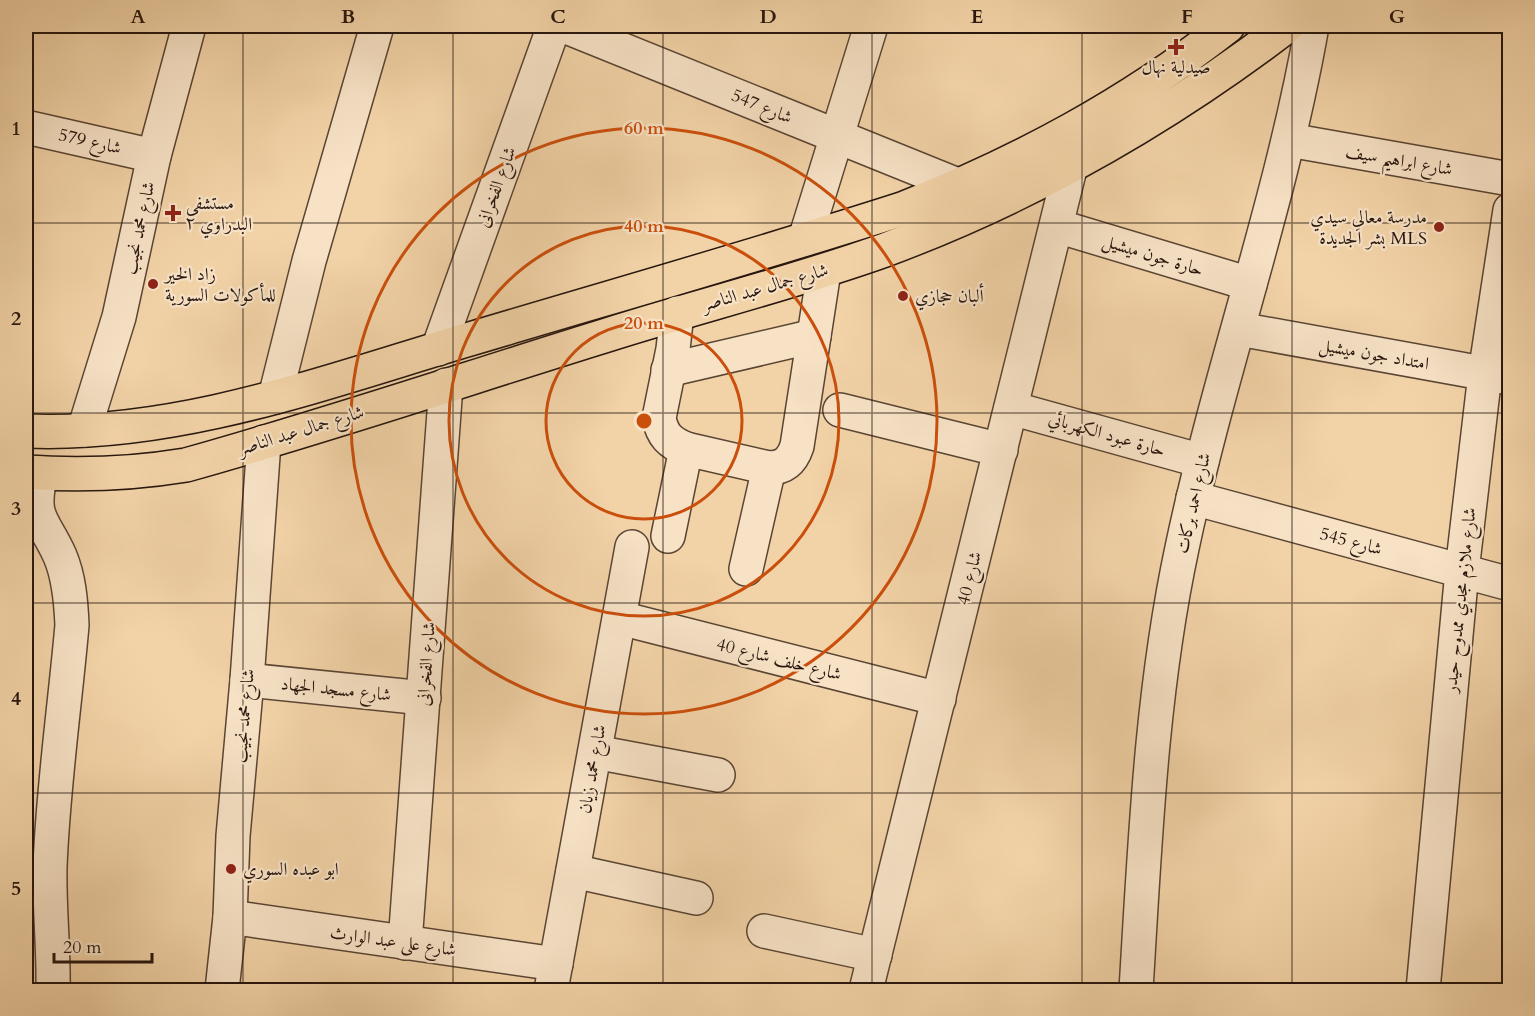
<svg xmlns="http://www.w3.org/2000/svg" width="1535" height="1016" font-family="Cardo,Amiri,serif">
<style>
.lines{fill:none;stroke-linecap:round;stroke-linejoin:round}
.minor-casing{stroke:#5a4534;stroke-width:36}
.major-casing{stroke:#27160e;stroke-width:36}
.minor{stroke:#f7e2c6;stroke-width:33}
.major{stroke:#f2d3a7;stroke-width:33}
.grid{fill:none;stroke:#27160e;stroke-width:1.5;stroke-opacity:0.55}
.ring{fill:none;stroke:#cb4f0c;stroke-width:3}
.poi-dot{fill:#8f2418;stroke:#f7e2c6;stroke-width:2}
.labels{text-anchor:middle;stroke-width:4.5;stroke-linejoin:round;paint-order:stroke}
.poi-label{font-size:18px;fill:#27160e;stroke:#f7e2c6;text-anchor:start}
.street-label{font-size:18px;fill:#27160e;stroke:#f7e2c6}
.centre{fill:#cb4f0c;stroke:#f7e2c6;stroke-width:3}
.ring-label{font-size:18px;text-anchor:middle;font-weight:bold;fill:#cb4f0c;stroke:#f7e2c6;stroke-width:4.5;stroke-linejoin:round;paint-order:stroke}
.neatline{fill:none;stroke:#27160e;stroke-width:2}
.grid-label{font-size:20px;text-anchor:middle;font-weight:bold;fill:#27160e}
</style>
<rect width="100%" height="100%" fill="#f2d3a7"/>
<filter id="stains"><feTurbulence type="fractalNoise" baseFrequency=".00333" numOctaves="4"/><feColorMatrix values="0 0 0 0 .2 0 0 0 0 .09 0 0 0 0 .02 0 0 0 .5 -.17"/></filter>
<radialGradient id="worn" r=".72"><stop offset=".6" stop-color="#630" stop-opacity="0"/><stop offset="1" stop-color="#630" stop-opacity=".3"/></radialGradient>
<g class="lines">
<g class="minor-casing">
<g id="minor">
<path d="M564,26L960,186"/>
<path d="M26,127L154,156"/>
<path d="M1289,140L1510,179"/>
<path d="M1057,226L1250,284"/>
<path d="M805,239L871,26"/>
<path d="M677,313L673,349L659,418C662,435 670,443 686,449L769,468C784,468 792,461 797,446L824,271"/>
<path d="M1239,329L1510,378"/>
<path d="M438,349L554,26"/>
<path d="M668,370L814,336"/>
<path d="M275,397L309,261L377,26"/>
<path d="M1011,408L1202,461"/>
<path d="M840,410L1001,450"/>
<path d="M84,430L119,317L154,156L189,26"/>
<path d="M41,473C30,520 43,518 60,556C69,577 71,602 72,625C65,705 53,786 50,867C49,908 54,949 53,990"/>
<path d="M1193,498L1510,584"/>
<path d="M668,536L686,449"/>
<path d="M746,569L769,468"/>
<path d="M620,618L939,699"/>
<path d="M247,680L424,698"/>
<path d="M595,752L718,775"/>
<path d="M573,871L696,898"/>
<path d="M230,917L556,964"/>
<path d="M764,931L875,955"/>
<path d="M405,943L446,385"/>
<path d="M222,990L230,917L233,836L247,680L264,442"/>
<path d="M551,990L632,547"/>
<path d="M866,990L1071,165"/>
<path d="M1136,990C1145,843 1151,693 1182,548C1219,372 1281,203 1312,26"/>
<path d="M1423,990L1462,571L1485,374L1510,210"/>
</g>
</g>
<g class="major-casing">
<g id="major">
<path d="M26,431C179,437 325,382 470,339C614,296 759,255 902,209C1021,162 1127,105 1228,26"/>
<path d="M26,472C81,476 131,474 186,465C326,426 465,379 604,336C698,306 793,283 885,250C1030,196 1165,119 1287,26"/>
</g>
</g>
<use href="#minor" class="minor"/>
<use href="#major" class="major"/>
</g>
<path class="grid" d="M243,26V990M453,26V990M663,26V990M872,26V990M1082,26V990M1292,26V990M26,223H1510M26,413H1510M26,603H1510M26,793H1510"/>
<g class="ring">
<circle cx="644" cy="421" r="98"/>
<circle cx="644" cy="421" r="195"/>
<circle cx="644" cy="421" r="293"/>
</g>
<g class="poi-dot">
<path d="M1173 38h6v6h6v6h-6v6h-6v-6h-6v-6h6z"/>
<path d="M170 204h6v6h6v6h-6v6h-6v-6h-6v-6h6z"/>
<circle cx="1439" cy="227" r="6"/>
<circle cx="153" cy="284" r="6"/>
<circle cx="903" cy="296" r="6"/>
<circle cx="231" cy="869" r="6"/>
</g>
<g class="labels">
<g class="poi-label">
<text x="1176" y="73" text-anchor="middle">صيدلية نهال</text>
<text x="186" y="209">مستشفى<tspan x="186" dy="21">البدراوي ٢</tspan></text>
<text x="1427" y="223" text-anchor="end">مدرسة معالي سيدي<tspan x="1427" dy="21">بشر الجديدة MLS</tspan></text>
<text x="165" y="280">زاد الخير<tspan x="165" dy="21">للمأكولات السورية</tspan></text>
<text x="915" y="302">ألبان حجازي</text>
<text x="243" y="875">ابو عبده السوري</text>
</g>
<g class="street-label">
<text transform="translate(762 106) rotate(22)" y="6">شارع 547</text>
<text transform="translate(90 141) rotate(13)" y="6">شارع 579</text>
<text transform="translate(1399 160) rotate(10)" y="6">شارع ابراهيم سيف</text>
<text transform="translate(496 187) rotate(-70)" y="6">شارع الفخرانى</text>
<text transform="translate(139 228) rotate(-78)" y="6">شارع محمد نجيب</text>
<text transform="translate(1153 255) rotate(17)" y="6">حارة جون ميشيل</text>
<text transform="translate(765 287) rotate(-16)" y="6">شارع جمال عبد الناصر</text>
<text transform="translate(1374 354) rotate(10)" y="6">امتداد جون ميشيل</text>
<text transform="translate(301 430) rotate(-17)" y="6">شارع جمال عبد الناصر</text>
<text transform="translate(1107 434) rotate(16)" y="6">حارة عبود الكهربائي</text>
<text transform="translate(1193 503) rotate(-77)" y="6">شارع احمد بركات</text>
<text transform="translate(1351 541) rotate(15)" y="6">شارع 545</text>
<text transform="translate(969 578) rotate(-76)" y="6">شارع 40</text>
<text transform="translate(1460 600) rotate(-84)" y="6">شارع ملازم مجدي ممدوح حيدر</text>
<text transform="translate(779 659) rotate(14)" y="6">شارع خلف شارع 40</text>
<text transform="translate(426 664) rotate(-86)" y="6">شارع الفخرانى</text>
<text transform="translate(336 689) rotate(6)" y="6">شارع مسجد الجهاد</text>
<text transform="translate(244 716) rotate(-85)" y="6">شارع محمد نجيب</text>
<text transform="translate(592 769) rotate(-80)" y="6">شارع محمد زيان</text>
<text transform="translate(393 941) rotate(8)" y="6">شارع على عبد الوارث</text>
</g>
</g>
<circle cx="644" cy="421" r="9" class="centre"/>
<g class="ring-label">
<text x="644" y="134">60 m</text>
<text x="644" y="232">40 m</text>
<text x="644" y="329">20 m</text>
</g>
<rect width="1535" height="1016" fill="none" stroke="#f2d3a7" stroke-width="66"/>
<path d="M54 953v9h98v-9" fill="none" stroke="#27160e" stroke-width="3"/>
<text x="63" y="953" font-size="18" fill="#27160e" stroke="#f7e2c6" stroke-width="4.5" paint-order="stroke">20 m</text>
<rect x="33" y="33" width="1469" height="950" class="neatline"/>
<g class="grid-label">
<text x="138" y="23">A</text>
<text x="348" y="23">B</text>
<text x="558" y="23">C</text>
<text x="768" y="23">D</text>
<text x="977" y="23">E</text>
<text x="1187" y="23">F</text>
<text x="1397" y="23">G</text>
<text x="16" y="135">1</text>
<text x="16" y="325">2</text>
<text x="16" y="515">3</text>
<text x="16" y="705">4</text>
<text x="16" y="895">5</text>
</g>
<rect width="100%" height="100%" filter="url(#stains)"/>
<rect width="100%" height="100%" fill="url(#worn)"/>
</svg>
